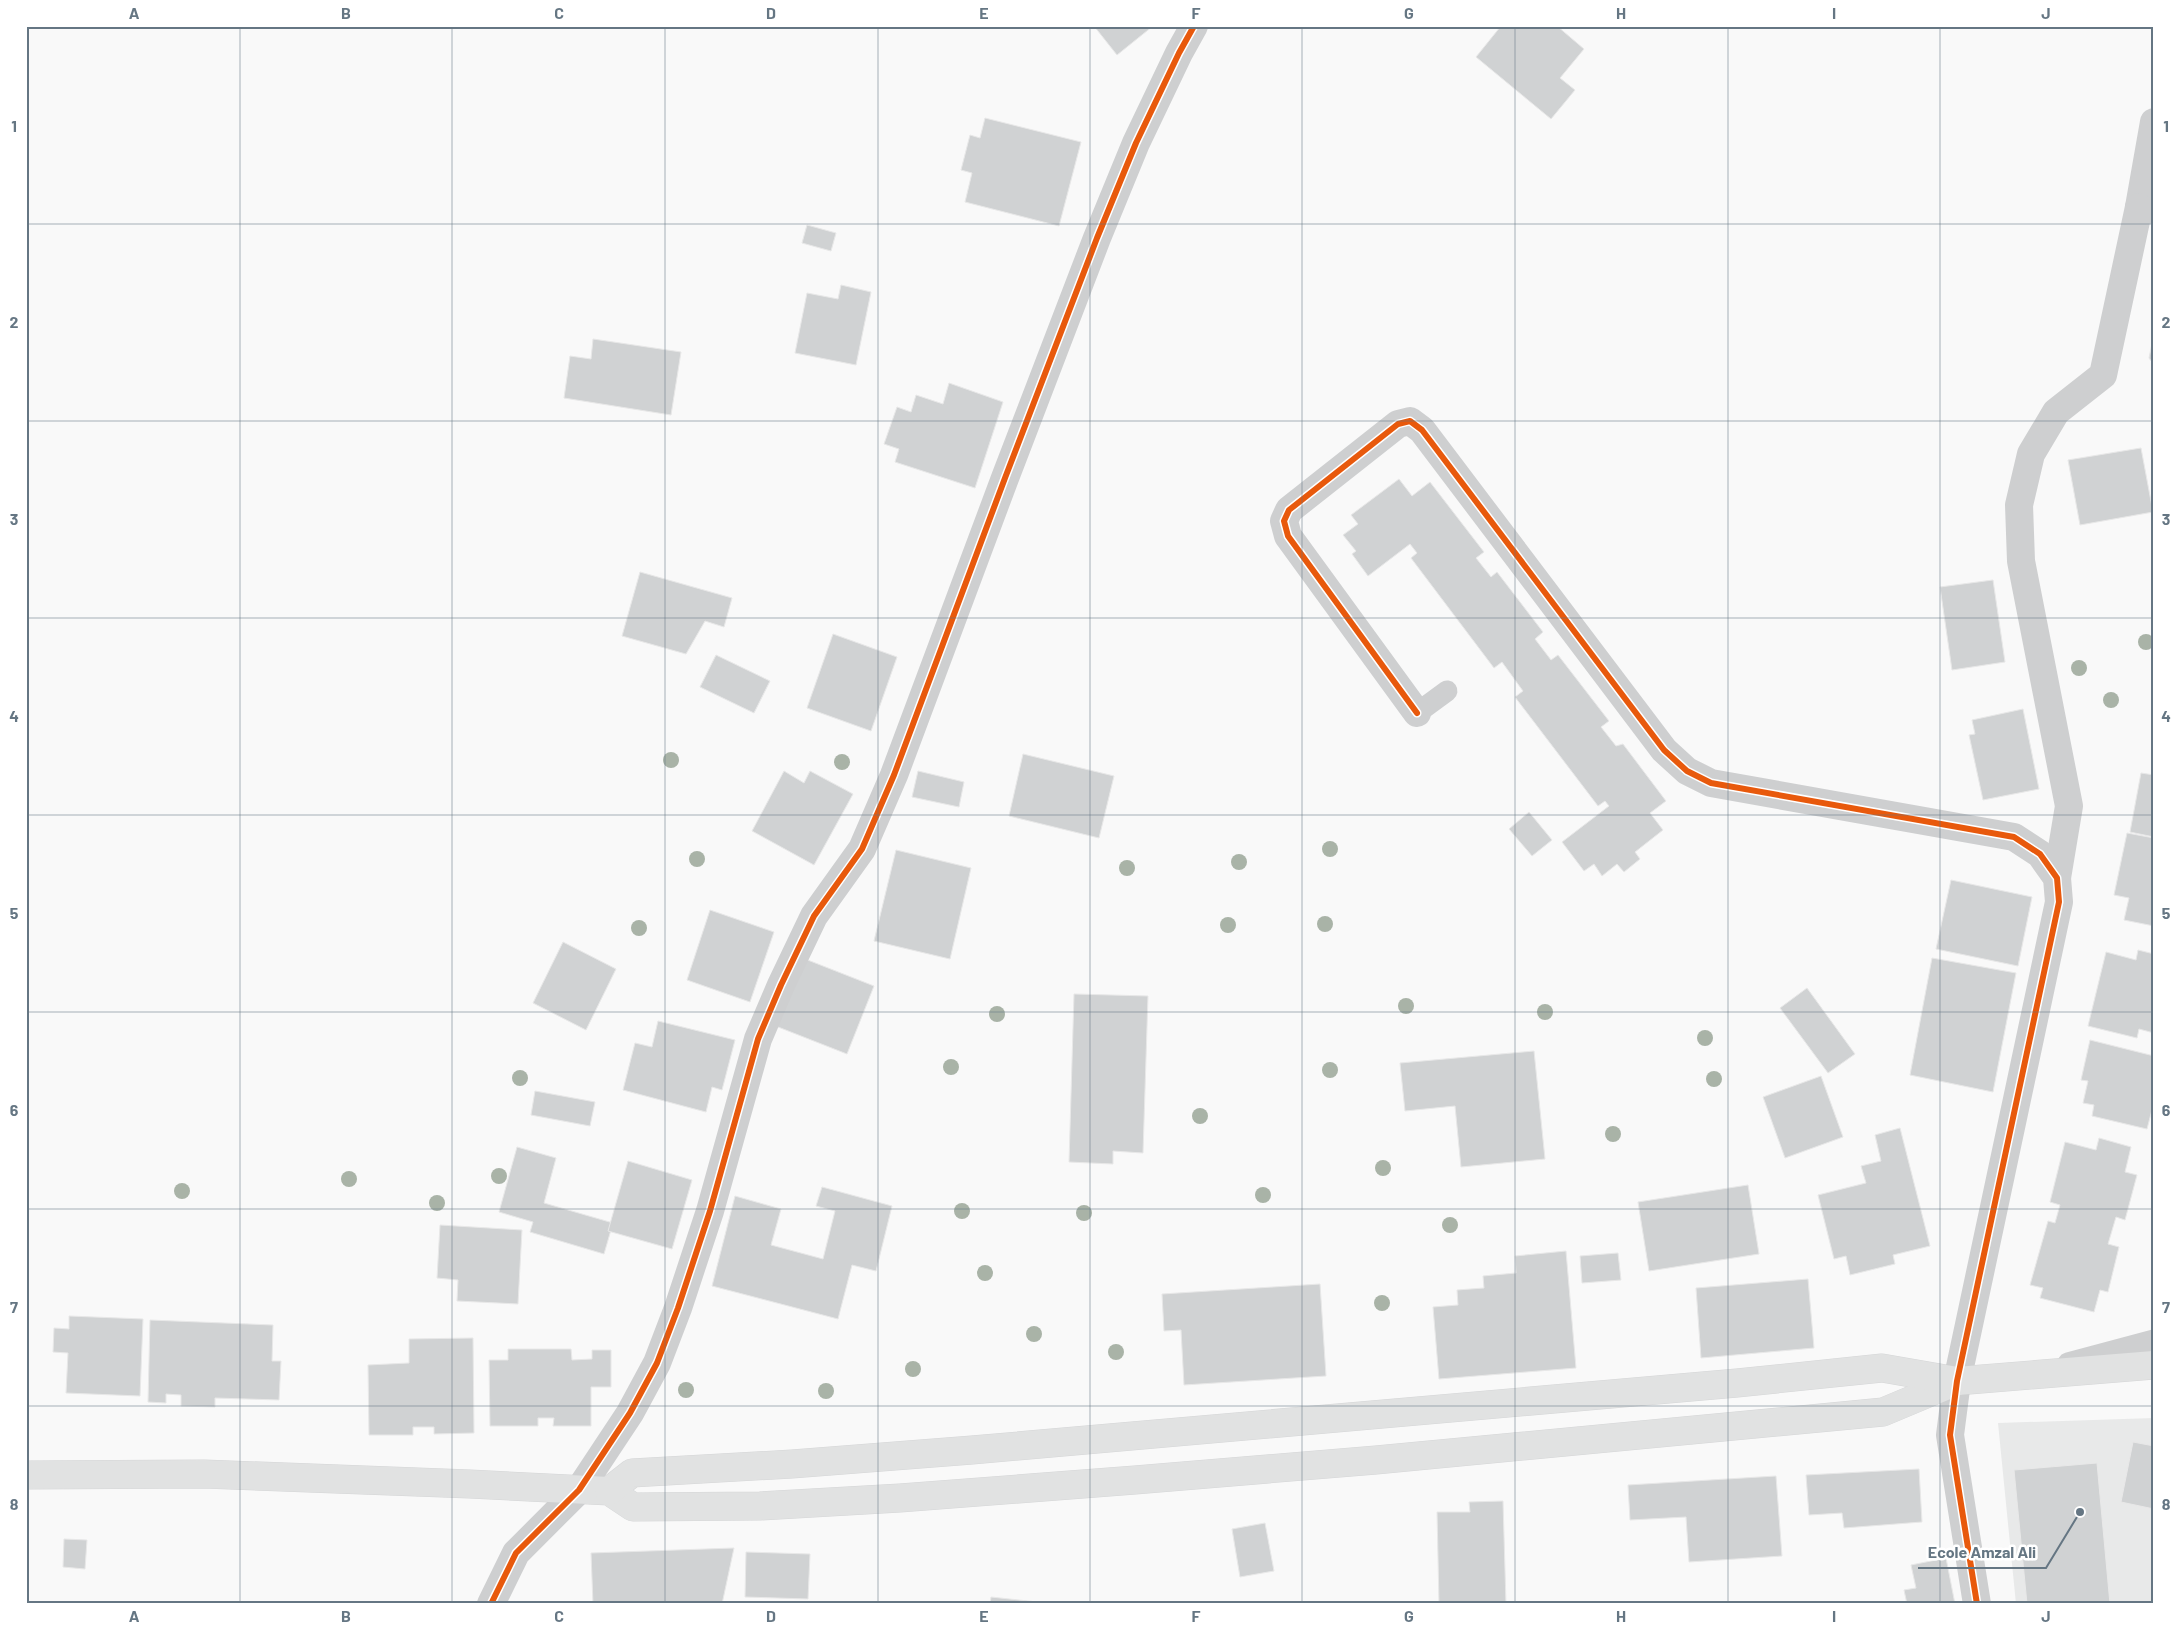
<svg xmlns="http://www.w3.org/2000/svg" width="2180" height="1630" font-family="Barlow,sans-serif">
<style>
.built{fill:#e8e9e9}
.building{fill:#d0d2d3;stroke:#e8e8e8}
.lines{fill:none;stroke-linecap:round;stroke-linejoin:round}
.primary-casing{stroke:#d5d6d7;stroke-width:29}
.service{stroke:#cecfd0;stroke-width:21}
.minor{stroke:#cecfd0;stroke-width:28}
.primary{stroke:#e1e2e2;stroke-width:28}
.cycleway-casing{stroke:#fff;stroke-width:9}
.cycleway{stroke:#e8590c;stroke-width:6}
.tree{fill:#a9b3a7}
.grid{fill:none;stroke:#657683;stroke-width:1;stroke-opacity:0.55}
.leader{fill:none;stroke:#657683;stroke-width:2}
.callout-dot{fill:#657683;stroke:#fff;stroke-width:2}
.callout-label{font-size:16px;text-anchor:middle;font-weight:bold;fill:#657683;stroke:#fff;stroke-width:5;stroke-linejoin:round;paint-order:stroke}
.neatline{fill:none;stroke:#657683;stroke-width:2}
.grid-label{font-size:16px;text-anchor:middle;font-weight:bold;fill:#657683}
</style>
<rect width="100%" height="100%" fill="#f9f9f9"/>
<path class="built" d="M2154,1418V1604H2131L2120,1601V1604H2016L1998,1423Z"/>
<g class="building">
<path d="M1094,26H1153L1117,55Z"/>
<path d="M1501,26H1557L1584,49L1560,78L1575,90L1551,119L1476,57Z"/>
<path d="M985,118L1081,142L1059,226L965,202L972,173L961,170L970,135L980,138Z"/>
<path d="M807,225L836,233L831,251L802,243Z"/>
<path d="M841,285L871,292L856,365L795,353L807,293L838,299Z"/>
<path d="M2154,334V365L2149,358Z"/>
<path d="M593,339L681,352L671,415L564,398L570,356L591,359Z"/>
<path d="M949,383L1003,402L975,488L895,462L899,449L884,444L897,407L911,412L916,395L943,404Z"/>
<path d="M2141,448L2153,512L2080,525L2068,460Z"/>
<path d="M1399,479L1412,496L1430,482L1484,552L1476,558L1491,577L1497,572L1543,632L1535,639L1551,660L1558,655L1609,721L1601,727L1616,746L1623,744L1666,801L1650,813L1663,830L1635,852L1640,859L1624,872L1617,864L1602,876L1594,864L1584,871L1562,842L1609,806L1605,801L1598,806L1515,697L1523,691L1502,662L1494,668L1411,558L1417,553L1410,544L1368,576L1352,554L1356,551L1343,535L1358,524L1351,515Z"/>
<path d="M640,572L732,598L724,627L705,621L686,654L622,636Z"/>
<path d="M1993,580L2005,662L1952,670L1940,587Z"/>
<path d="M833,634L897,657L871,731L807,708Z"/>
<path d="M716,655L770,681L754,713L700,687Z"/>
<path d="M2023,709L2039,789L1983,800L1969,735L1975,734L1972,720Z"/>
<path d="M1023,754L1114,776L1099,838L1009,816Z"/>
<path d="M784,771L804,783L810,771L853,794L814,865L752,831Z"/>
<path d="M918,771L964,782L959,807L912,797Z"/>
<path d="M2141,773L2154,775V837L2130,832Z"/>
<path d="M1529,812L1552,840L1532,856L1509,829Z"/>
<path d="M2127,833L2154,838V926L2124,920L2129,898L2114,895Z"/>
<path d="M896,850L971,868L950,959L874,941Z"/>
<path d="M1951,880L2032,897L2018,966L1936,949Z"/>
<path d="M710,910L774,932L750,1002L687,980Z"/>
<path d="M563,942L616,969L586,1030L533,1003Z"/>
<path d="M2138,950L2154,954V1033L2139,1029L2137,1038L2088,1026L2106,952L2136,960Z"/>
<path d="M800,957L874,986L847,1054L773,1025Z"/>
<path d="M1932,958L2016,973L1993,1092L1910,1075Z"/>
<path d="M1807,988L1855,1054L1828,1073L1780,1008Z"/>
<path d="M1074,994L1148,996L1143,1153L1113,1151V1164L1069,1162Z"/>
<path d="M658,1021L735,1040L722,1090L712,1087L706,1112L623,1090L635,1043L652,1047Z"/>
<path d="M2090,1040L2154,1056V1102L2147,1129L2092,1116L2094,1105L2083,1103L2088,1081L2081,1080Z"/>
<path d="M1534,1051L1545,1159L1461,1167L1455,1106L1405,1111L1400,1063Z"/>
<path d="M1821,1076L1843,1137L1785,1158L1763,1097Z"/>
<path d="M535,1091L595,1102L590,1126L531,1115Z"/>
<path d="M1900,1128L1930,1246L1893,1255L1895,1264L1850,1275L1846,1256L1834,1259L1818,1195L1866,1183L1861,1166L1881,1161L1875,1135Z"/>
<path d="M2099,1138L2131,1147L2125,1172L2137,1175L2125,1220L2116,1217L2108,1244L2119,1247L2108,1292L2100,1290L2094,1312L2040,1298L2043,1288L2030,1285L2048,1221L2055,1223L2060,1205L2050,1202L2065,1142L2096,1150Z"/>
<path d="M517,1147L556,1158L544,1203L613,1223L604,1254L530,1232L533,1222L499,1212Z"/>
<path d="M628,1161L692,1180L672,1249L608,1231Z"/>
<path d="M1748,1185L1759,1254L1649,1271L1638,1202Z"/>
<path d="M822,1187L892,1206L876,1271L852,1265L838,1319L712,1286L735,1196L781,1209L771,1245L823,1259L835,1211L816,1206Z"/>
<path d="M440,1225L522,1230L518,1304L457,1301L458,1280L437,1278Z"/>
<path d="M1566,1251L1576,1368L1439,1379L1433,1307L1458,1305L1457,1290L1484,1288L1483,1276L1516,1273L1515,1256Z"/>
<path d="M1618,1253L1621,1280L1582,1283L1580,1256Z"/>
<path d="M1808,1279L1814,1348L1701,1358L1696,1288Z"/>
<path d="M1320,1284L1326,1376L1184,1385L1181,1330L1164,1331L1162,1294Z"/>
<path d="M69,1316L143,1319L140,1396L66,1393L68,1353L53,1352L54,1328L69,1329Z"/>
<path d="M150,1320L273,1325L272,1361H281L279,1400L215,1398V1407L181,1406V1395L166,1394V1403L148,1402Z"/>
<path d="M473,1338L474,1433L434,1434V1427H413V1435H369L368,1365L409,1363V1339Z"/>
<path d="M508,1349H571L572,1360L592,1359V1350H611V1387H591V1426H553L554,1418H538V1426H490L489,1360H508Z"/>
<path d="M2133,1442L2154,1446V1509L2121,1502Z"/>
<path d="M2097,1463L2110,1604H2027L2014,1470Z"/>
<path d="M1919,1469L1922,1522L1844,1528L1842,1513L1809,1515L1806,1475Z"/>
<path d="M1776,1476L1782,1556L1689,1562L1686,1517L1630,1520L1628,1485Z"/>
<path d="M1503,1501L1506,1604H1439L1437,1512H1470L1469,1502Z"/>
<path d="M1265,1523L1274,1571L1240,1577L1232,1529Z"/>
<path d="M64,1539L87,1540L85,1569L63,1567Z"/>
<path d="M734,1548L722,1604H593L591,1553Z"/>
<path d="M746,1552L810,1554L808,1599L745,1597Z"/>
<path d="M1946,1558L1955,1604H1907L1904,1590L1916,1588L1911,1565Z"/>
<path d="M991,1597L1056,1604H990Z"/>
</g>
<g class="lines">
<g class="primary-casing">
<g id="primary">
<path d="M26,1475L204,1474L470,1484L609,1491L633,1507L760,1506L900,1498L1135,1480L1376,1460L1883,1412L1957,1381"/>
<path d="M609,1491L632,1473L792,1464L972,1450L1737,1383L1882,1368L1957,1381L2154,1365"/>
</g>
</g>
<g class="service">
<path d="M1417,713L1447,691"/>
<path d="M2068,1363L2154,1340"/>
</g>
<g class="minor">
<path d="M2154,122L2139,207L2154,210"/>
<path d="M1417,713L1288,536L1284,521L1289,510L1398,424L1410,421L1422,430L1664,750L1687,771L1711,783L2014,837L2040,854L2057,878L2059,902L1957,1381L1950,1435L1977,1604"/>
<path d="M2057,878L2069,806L2021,561L2019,505L2031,454L2056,412L2103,375L2139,207"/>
<path d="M491,1604L516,1553L579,1490L630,1413L657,1363L678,1308L710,1211L758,1039L781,985L814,916L862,849L894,775L1005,478L1097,238L1136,143L1179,53L1194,26"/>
</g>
<use href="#primary" class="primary"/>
<g class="cycleway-casing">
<g id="cycleway">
<path d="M1417,713L1288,536L1284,521L1289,510L1398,424L1410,421L1422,430L1664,750L1687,771L1711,783L2014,837L2040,854L2057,878L2059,902L1957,1381L1950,1435L1977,1604"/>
<path d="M491,1604L516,1553L579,1490L630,1413L657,1363L678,1308L710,1211L758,1039L781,985L814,916L862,849L894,775L1005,478L1097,238L1136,143L1179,53L1194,26"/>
</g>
</g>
<use href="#cycleway" class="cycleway"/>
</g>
<g class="tree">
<circle cx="2146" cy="642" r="8"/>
<circle cx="2079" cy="668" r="8"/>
<circle cx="2111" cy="700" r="8"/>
<circle cx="671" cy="760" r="8"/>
<circle cx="842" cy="762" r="8"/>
<circle cx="1330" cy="849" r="8"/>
<circle cx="697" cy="859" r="8"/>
<circle cx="1239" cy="862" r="8"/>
<circle cx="1127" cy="868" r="8"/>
<circle cx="1325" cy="924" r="8"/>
<circle cx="1228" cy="925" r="8"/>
<circle cx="639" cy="928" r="8"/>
<circle cx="1406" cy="1006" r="8"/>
<circle cx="1545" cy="1012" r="8"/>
<circle cx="997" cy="1014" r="8"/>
<circle cx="1705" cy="1038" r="8"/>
<circle cx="951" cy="1067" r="8"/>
<circle cx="1330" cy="1070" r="8"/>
<circle cx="520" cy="1078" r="8"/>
<circle cx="1714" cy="1079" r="8"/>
<circle cx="1200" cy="1116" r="8"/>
<circle cx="1613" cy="1134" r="8"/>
<circle cx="1383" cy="1168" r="8"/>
<circle cx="499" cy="1176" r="8"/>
<circle cx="349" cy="1179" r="8"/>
<circle cx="182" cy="1191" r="8"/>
<circle cx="1263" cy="1195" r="8"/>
<circle cx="437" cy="1203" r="8"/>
<circle cx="962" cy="1211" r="8"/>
<circle cx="1084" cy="1213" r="8"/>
<circle cx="1450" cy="1225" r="8"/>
<circle cx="985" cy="1273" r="8"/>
<circle cx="1382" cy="1303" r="8"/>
<circle cx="1034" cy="1334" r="8"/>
<circle cx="1116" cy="1352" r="8"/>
<circle cx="913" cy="1369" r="8"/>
<circle cx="686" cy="1390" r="8"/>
<circle cx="826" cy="1391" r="8"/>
</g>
<path class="grid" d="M240,26V1604M452,26V1604M665,26V1604M878,26V1604M1090,26V1604M1302,26V1604M1515,26V1604M1728,26V1604M1940,26V1604M26,224H2154M26,421H2154M26,618H2154M26,815H2154M26,1012H2154M26,1209H2154M26,1406H2154"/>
<path class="leader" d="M2080 1512L2046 1568H1918"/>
<circle class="callout-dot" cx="2080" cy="1512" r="5"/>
<g class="callout-label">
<text x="1982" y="1558">Ecole Amzal Ali</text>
</g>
<rect width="2180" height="1630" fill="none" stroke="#ffffff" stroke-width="55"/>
<rect x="28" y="28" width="2124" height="1574" class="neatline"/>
<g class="grid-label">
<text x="134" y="19">A</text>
<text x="346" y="19">B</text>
<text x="559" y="19">C</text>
<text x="771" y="19">D</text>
<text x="984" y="19">E</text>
<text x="1196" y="19">F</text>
<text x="1409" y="19">G</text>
<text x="1621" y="19">H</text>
<text x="1834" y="19">I</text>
<text x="2046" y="19">J</text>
<text x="14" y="132">1</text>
<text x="2166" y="132">1</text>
<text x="14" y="328">2</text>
<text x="2166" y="328">2</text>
<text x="14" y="525">3</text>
<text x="2166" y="525">3</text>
<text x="14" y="722">4</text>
<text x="2166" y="722">4</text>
<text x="14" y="919">5</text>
<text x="2166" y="919">5</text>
<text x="14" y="1116">6</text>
<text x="2166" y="1116">6</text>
<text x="14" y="1313">7</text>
<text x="2166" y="1313">7</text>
<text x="14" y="1510">8</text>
<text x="2166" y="1510">8</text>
<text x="134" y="1622">A</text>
<text x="346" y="1622">B</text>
<text x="559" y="1622">C</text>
<text x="771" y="1622">D</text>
<text x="984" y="1622">E</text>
<text x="1196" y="1622">F</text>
<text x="1409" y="1622">G</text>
<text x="1621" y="1622">H</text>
<text x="1834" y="1622">I</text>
<text x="2046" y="1622">J</text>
</g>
</svg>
